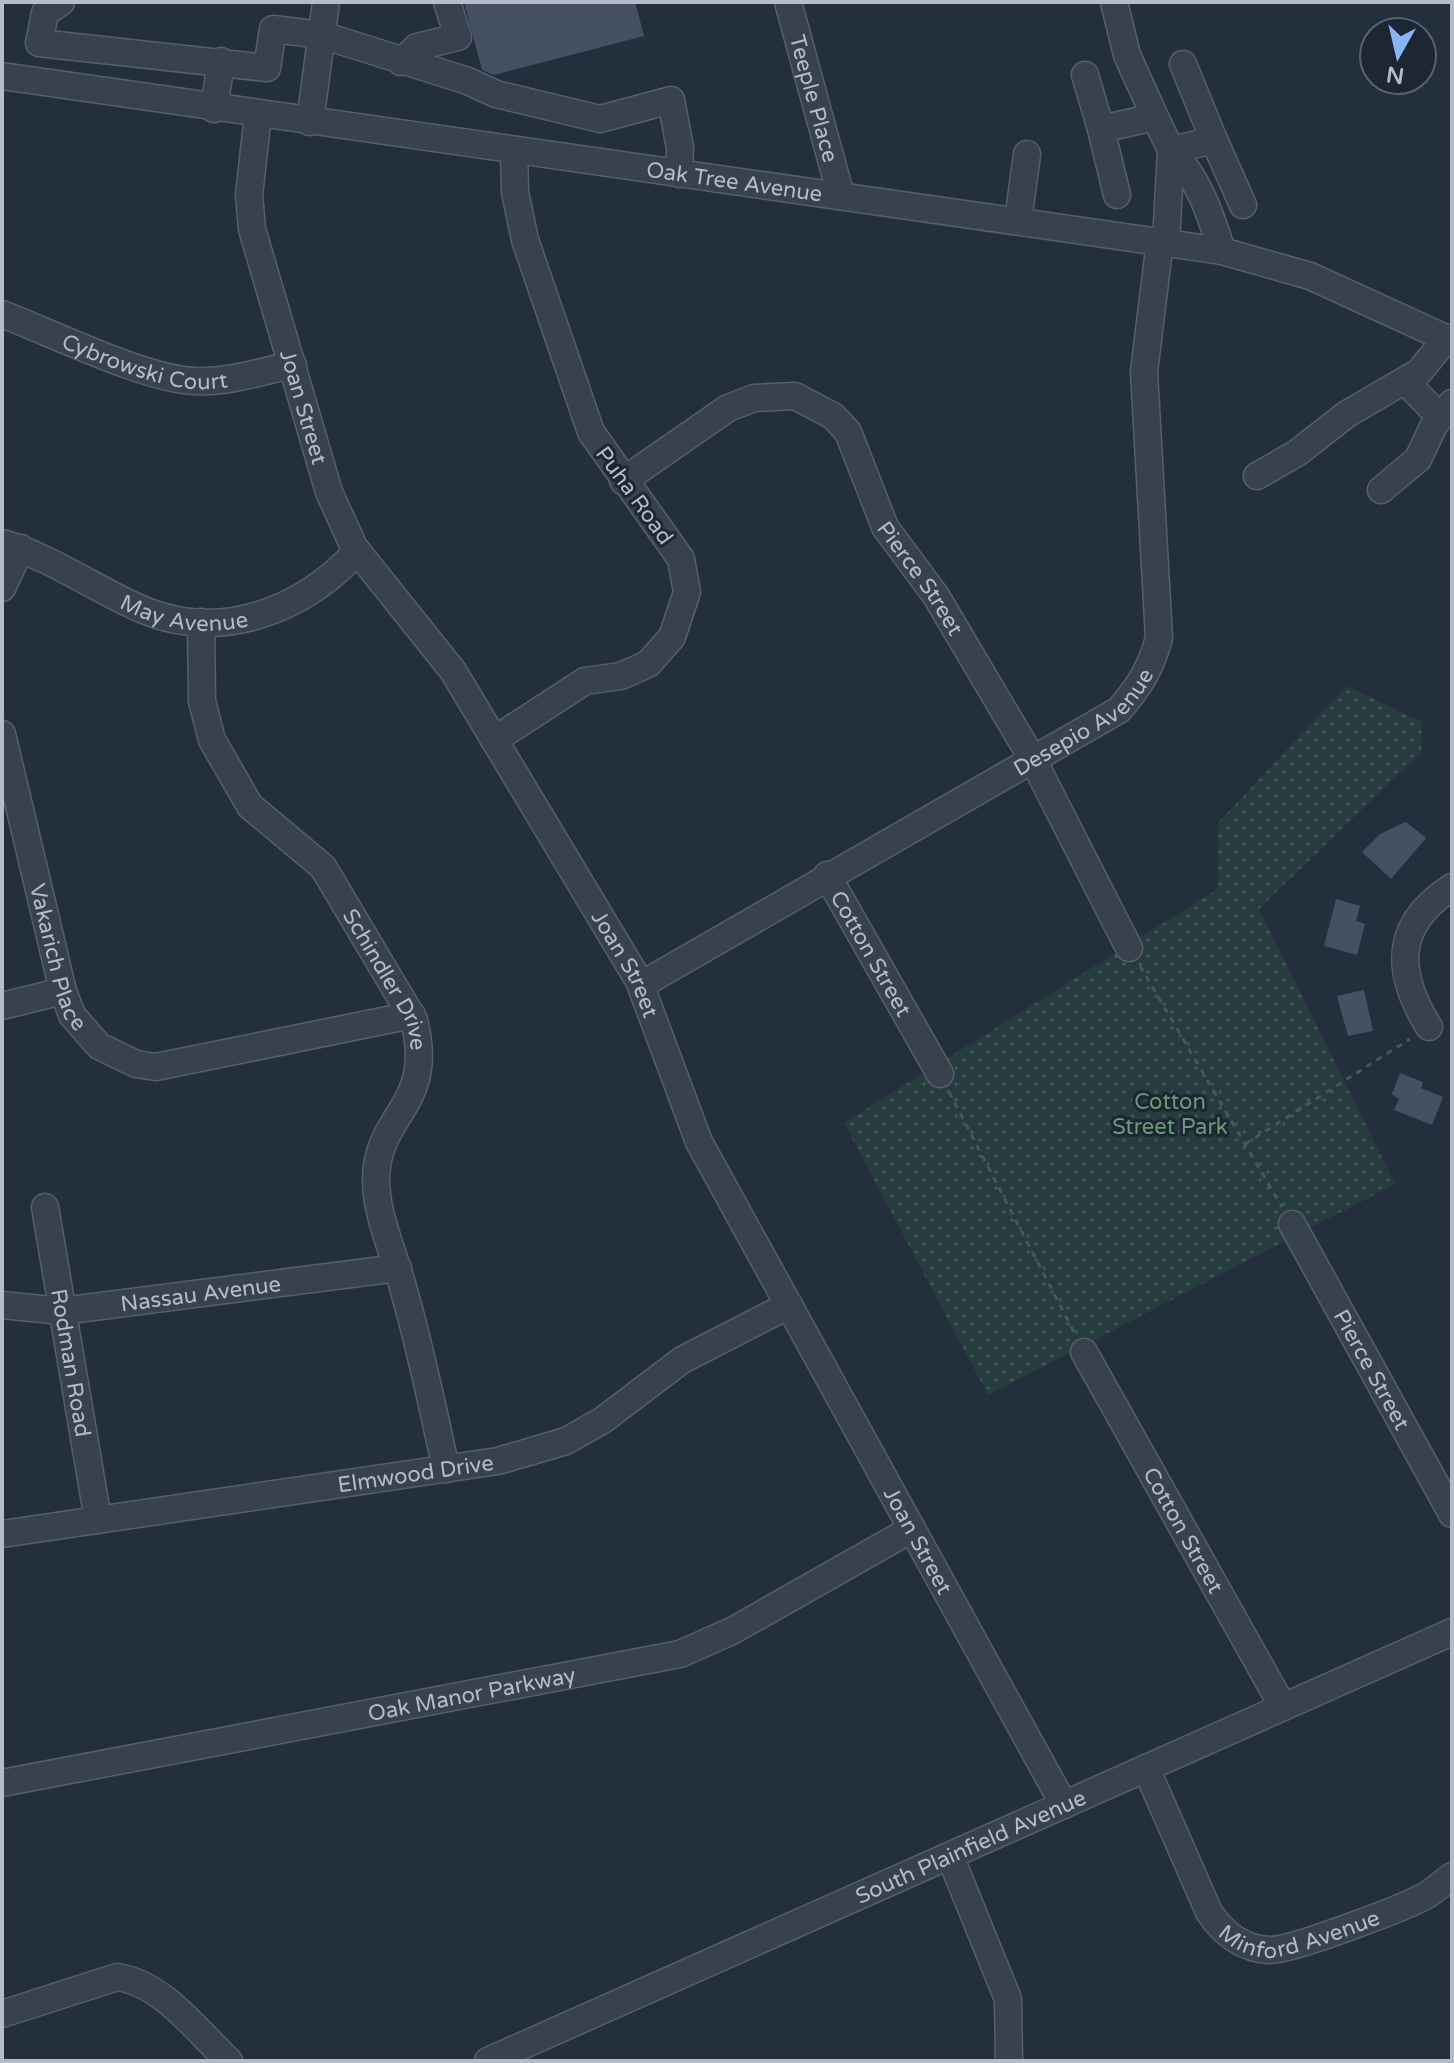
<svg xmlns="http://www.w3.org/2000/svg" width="1454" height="2063" font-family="'Varela Round',sans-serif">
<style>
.park{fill:url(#park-dots)}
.building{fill:#455162}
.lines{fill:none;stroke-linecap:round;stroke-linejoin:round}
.minor-casing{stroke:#565f6c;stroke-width:29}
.path{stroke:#44595c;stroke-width:3;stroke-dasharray:6 6;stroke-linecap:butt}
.minor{stroke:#38414e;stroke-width:26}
.labels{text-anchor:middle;stroke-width:6;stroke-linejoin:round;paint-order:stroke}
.street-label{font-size:22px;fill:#b4bcc9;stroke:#1d2633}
.park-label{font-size:22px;fill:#6b9a76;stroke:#1d2633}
</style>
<defs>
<pattern id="park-dots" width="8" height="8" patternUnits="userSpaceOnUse" patternTransform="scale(2)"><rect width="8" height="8" fill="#263c3f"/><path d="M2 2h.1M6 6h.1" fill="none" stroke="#435659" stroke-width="1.8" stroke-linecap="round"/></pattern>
</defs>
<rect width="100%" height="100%" fill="#242f3e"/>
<path class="park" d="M1347,686L1422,722L1421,752L1259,909L1395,1184L988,1395L844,1123L1218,889V823Z"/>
<g class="building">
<path d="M464,2H635L644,36L494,75L482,70Z"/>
<path d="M1406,822L1426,838L1391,879L1362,852L1380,834Z"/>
<path d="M1336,899L1360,906L1356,921L1365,924L1357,955L1324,946Z"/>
<path d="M1364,990L1373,1031L1348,1036L1337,996Z"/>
<path d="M1400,1073L1423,1082L1421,1088L1443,1097L1432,1125L1394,1110L1399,1099L1392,1094Z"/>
</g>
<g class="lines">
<g class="minor-casing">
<g id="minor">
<path d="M61,2L45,13L39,43L267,68L273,29L322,35L468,81L496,94L600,119L671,100L680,148L679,174"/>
<path id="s1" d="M788,2L841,196"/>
<path d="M1114,2L1127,55L1155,117"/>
<path d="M401,62L417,47L458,37L447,2"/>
<path d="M1183,64L1214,140"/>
<path d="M1085,75L1101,129L1155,117L1171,150L1214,140L1243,205"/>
<path id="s2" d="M2,76L1222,251L1310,276L1452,341"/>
<path d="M214,109L221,61"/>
<path id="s3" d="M258,115L249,195L252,229L329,492L354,547L453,671L639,981L699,1142L1064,1805"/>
<path d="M310,122L326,2"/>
<path d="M1101,129L1117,195"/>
<path d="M1018,221L1027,154"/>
<path d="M1166,242L1171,150C1199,179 1210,213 1222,251"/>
<path id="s4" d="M2,314C52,333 144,379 195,381C228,383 262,371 293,365"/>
<path d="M1405,381L1440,417"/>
<path d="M1257,476L1297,453L1347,414L1419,372L1447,338"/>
<path id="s5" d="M623,481L728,408L754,398L795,396L833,416L848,432L885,527L936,596L1033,760L1129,948"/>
<path d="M1381,490L1418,459L1434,425L1452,403"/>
<path id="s6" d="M2,543C54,558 97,591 146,611C223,642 305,609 357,551"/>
<path d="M2,588L21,548"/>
<path id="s7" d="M201,622L202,701L212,740L250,806L323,867L414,1020C436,1107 377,1112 376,1179C376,1217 395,1255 404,1291C421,1350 433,1409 446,1469"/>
<path id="s8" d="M2,734L63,991L72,1015L99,1046L136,1064L156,1067L412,1015"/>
<path d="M494,740L585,681L621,676L648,664L672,637L687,592L681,559L591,432L525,240L515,192L514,150"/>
<path id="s9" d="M827,875L940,1074"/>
<path id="s10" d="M641,985L1119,710C1139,687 1151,668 1159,638L1144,372L1160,241"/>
<path d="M2,1006L63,991"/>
<path d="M1429,1027C1395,972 1393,925 1452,887"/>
<path id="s11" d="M45,1207L98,1520"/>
<path id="s12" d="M1292,1224L1452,1514"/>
<path id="s13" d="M2,1305L62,1311L398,1268"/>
<path id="s14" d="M1084,1352L1283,1707"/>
<path id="s15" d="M2,1534L498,1461L566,1441L603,1420L682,1360L789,1305"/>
<path id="s16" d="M1146,1768L1209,1912C1223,1933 1243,1949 1269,1950C1291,1951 1406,1907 1427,1895C1436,1889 1444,1882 1452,1876"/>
<path id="s17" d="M2,1783L680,1654L732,1631L912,1529"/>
<path d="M950,1856L1008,1999L1009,2061"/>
<path d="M2,2014L117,1977C162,1983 197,2031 229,2061"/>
<path id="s18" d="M488,2061L1452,1632"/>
</g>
</g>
<g class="path">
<path d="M1140,966L1282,1207"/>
<path d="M949,1092L1075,1334"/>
<path d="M1245,1144L1410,1039"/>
</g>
<use href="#minor" class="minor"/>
</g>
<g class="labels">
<g class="street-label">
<text dy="8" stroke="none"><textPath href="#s1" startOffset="100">Teeple Place</textPath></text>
<text dy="8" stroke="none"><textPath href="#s2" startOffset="740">Oak Tree Avenue</textPath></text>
<text dy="8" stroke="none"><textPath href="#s4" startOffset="152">Cybrowski Court</textPath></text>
<text dy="8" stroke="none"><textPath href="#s3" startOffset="300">Joan Street</textPath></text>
<text transform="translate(635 495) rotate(54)" y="8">Puha Road</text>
<text dy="8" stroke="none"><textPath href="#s5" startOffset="426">Pierce Street</textPath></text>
<text dy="8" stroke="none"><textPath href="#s6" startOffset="198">May Avenue</textPath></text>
<text dy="8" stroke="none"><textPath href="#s10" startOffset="516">Desepio Avenue</textPath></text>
<text dy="8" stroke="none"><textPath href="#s9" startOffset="90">Cotton Street</textPath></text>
<text dy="8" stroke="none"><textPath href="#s8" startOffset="230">Vakarich Place</textPath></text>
<text dy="8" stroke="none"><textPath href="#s3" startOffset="948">Joan Street</textPath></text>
<text dy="8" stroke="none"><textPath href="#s7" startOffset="420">Schindler Drive</textPath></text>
<text dy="8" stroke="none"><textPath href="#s13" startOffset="200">Nassau Avenue</textPath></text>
<text dy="8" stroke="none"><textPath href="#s11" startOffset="158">Rodman Road</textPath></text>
<text dy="8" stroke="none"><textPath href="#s12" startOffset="166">Pierce Street</textPath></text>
<text dy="8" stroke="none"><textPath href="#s15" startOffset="418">Elmwood Drive</textPath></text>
<text dy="8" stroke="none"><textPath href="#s14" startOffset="204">Cotton Street</textPath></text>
<text dy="8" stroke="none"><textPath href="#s3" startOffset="1596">Joan Street</textPath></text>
<text dy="8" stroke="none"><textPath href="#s17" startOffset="478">Oak Manor Parkway</textPath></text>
<text dy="8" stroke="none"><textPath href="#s18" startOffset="528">South Plainfield Avenue</textPath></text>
<text dy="8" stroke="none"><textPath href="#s16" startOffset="262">Minford Avenue</textPath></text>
</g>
<g class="park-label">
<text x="1170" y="1109">Cotton<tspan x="1170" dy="25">Street Park</tspan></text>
</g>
</g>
<rect width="1454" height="2063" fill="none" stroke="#b4bcc9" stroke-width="8"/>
<g transform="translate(1398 56) rotate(188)"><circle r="38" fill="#1d2633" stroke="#59626f" stroke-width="2"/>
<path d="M0-6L14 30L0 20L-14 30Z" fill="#8ab4f8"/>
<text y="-12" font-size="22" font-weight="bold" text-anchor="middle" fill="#b4bcc9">N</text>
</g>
</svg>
